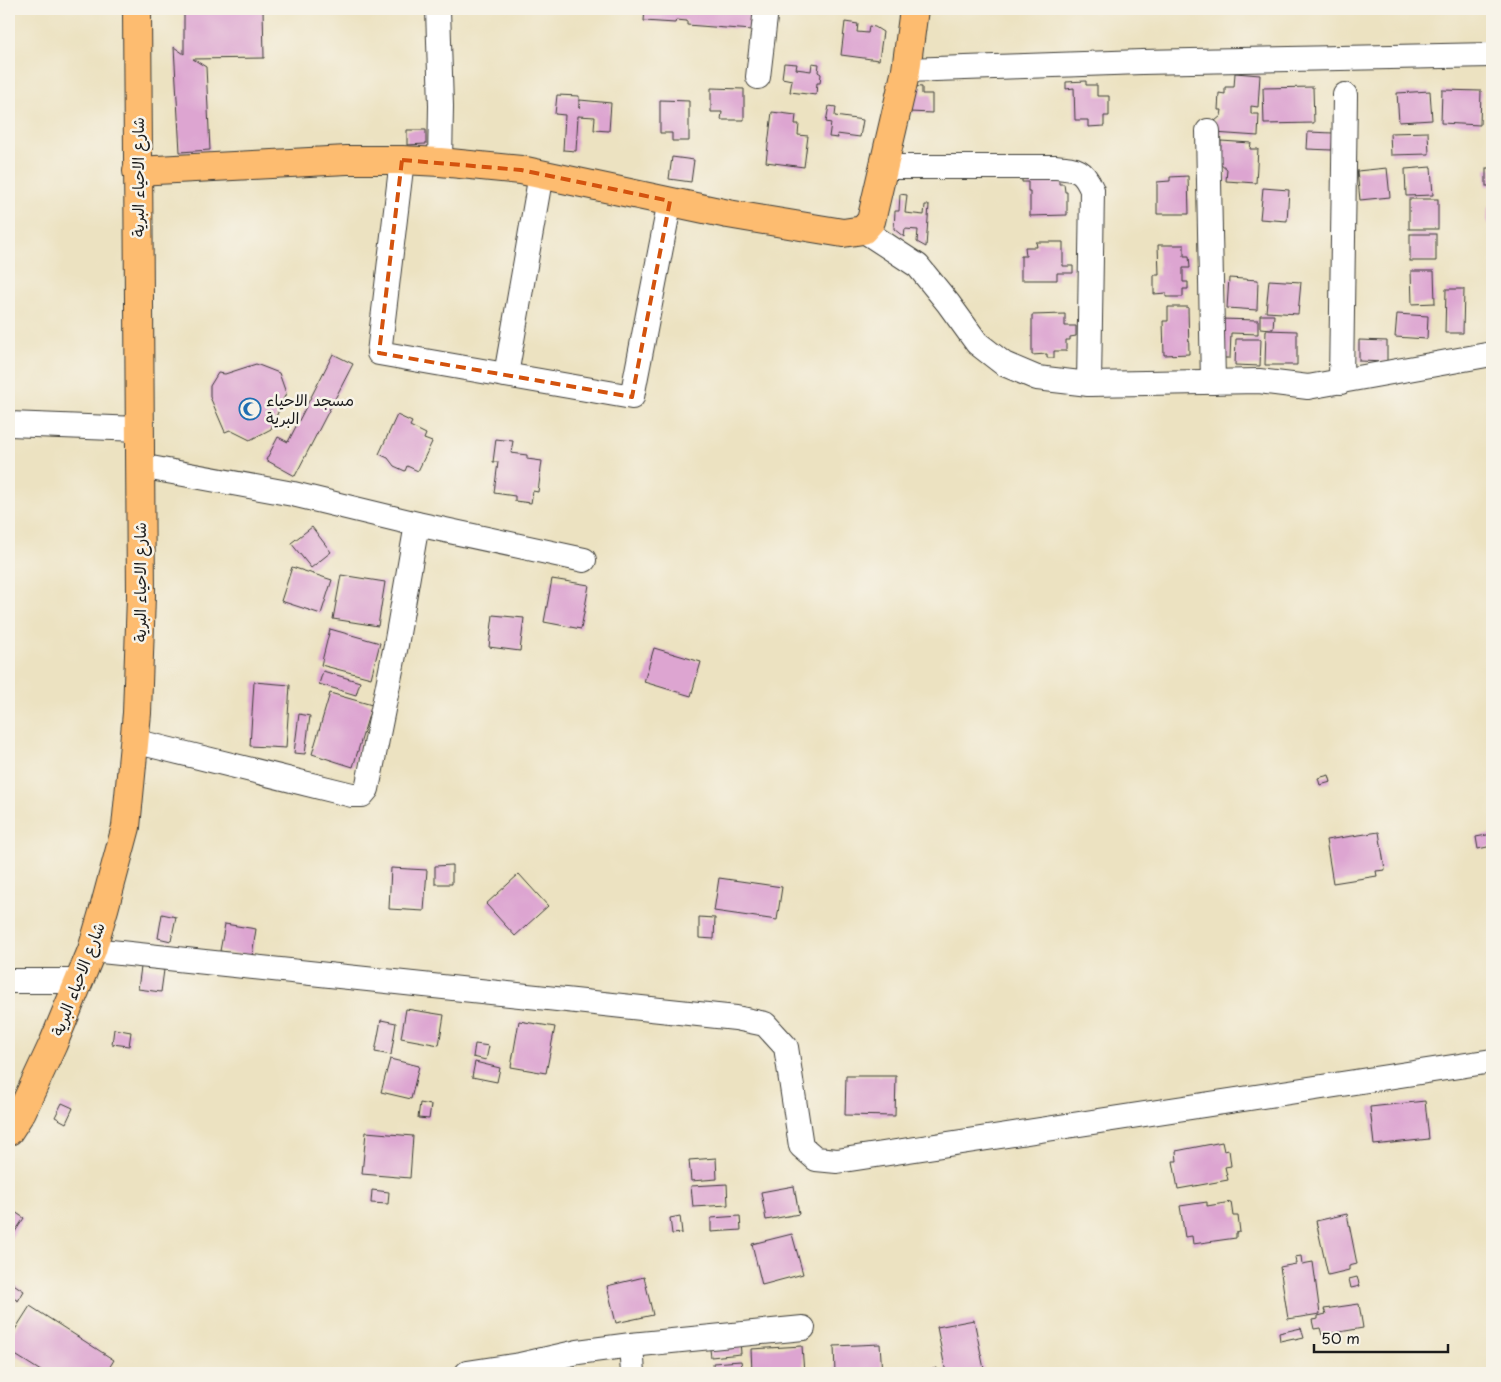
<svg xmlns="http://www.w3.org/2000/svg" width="1501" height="1382" font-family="'Playpen Sans','Playpen Sans Arabic',sans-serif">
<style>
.building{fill:#dda5d1}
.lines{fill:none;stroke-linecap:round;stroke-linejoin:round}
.minor-casing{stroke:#3b3a35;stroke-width:26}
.major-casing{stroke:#3b3a35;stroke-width:30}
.minor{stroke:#fff;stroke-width:24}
.major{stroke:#fdbc70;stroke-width:28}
.marked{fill:none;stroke:#d4530e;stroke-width:4;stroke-dasharray:10 6;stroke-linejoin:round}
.labels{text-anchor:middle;stroke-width:5;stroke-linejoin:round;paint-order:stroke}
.street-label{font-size:16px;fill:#1c1c1c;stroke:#f7f3e8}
.poi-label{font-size:16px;fill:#1c1c1c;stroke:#f7f3e8;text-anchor:start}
</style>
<rect width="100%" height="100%" fill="#f7f3e8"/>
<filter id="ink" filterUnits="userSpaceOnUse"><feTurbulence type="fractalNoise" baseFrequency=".02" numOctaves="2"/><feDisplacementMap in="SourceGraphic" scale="10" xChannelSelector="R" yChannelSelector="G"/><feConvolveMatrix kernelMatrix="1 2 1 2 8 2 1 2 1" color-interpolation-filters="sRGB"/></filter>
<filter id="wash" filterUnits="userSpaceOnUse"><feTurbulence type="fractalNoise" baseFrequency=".0096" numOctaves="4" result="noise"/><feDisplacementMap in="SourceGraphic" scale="20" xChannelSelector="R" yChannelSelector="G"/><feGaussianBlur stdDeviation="1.12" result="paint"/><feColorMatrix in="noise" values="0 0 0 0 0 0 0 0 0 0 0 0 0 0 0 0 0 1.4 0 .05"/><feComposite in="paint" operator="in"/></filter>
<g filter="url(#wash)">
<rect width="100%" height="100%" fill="#ece2c1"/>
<g id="blocks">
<g class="building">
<path d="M184,9H263L264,58L193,59L206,67L210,150L180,152L174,47L184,54Z"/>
<path d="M645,9H676V12L688,13V9H753L752,30L687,25V21L676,20L675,23L644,21Z"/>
<path d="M845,22L858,24L857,32L868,33L869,26L875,27L883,32L879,60L841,55Z"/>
<path d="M784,63L797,64L796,69L811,71L812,63L819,64L818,72L821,74L820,83H817L816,95L790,92L792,80L782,78Z"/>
<path d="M1235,73L1260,75L1258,107L1251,106V114H1259L1258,136L1214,133L1215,121L1221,116L1222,110H1218L1219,93L1225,94V87H1234Z"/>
<path d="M1086,81V85H1097V96H1109V116H1104V126L1088,127V120H1075L1074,88L1066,89V82Z"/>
<path d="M909,86L922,87V94H932V113L909,112Z"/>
<path d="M1313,87L1314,123L1264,124L1263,88Z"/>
<path d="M711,88L744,89V120H721L722,112H711Z"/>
<path d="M1442,90L1481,91L1480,125L1441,123Z"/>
<path d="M1430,91L1432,120L1399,122L1397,93Z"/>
<path d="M557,95L579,96V108L580,100L611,103L609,131L594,130L595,117L578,116L576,151L563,150L565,115L555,114Z"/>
<path d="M660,100L689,101V141H672V133H660Z"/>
<path d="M829,106L836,107L835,116L863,120L860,137L837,134L838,138L829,137L831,123L826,122Z"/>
<path d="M772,112L796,115L795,124H799L798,135L808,136L804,167L766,162Z"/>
<path d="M407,130H426V144L407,145Z"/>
<path d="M1308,132L1333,133L1332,150L1307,149Z"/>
<path d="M1428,132L1429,154L1391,155L1390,133Z"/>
<path d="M1221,141L1251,143L1250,149H1258L1256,183L1226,181L1227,169L1220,163Z"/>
<path d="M672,157L694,160L691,182L669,179Z"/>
<path d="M1431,167L1433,195L1406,196L1405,169Z"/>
<path d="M1387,168L1390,197L1360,200L1357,171Z"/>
<rect x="1486" y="168" width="6" height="18"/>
<path d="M1022,171L1053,172V179H1059V184H1064L1065,192H1067V215L1030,216V191H1028V182H1022Z"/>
<path d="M1188,176L1189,214H1157V182L1170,181V177Z"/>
<path d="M1263,188L1289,190L1287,221L1260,219Z"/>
<path d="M900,194L907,195L905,213L924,215L925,205H929L926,247L917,242L918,230L905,229L904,237L894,229L895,211H899Z"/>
<rect x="1409" y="199" width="29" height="30"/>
<path d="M1488,207L1492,208V224H1487Z"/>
<rect x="1410" y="234" width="26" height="27"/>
<path d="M1036,242H1063V266H1073V273H1057V280H1021V256H1026L1025,247H1037Z"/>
<path d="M1158,245H1184V256H1189L1190,268H1183V282H1188V289H1183V297H1166V293L1154,294V275H1159Z"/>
<path d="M1411,271H1434L1435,303L1412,304Z"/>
<path d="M1229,278L1258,280L1257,310L1227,308Z"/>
<path d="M1269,280L1301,282L1298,314L1266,312Z"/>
<path d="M1446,289H1464L1463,333H1445Z"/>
<path d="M1168,307H1188L1189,354L1164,355L1163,321H1168Z"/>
<path d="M1065,314V326H1076V336L1070,337V340H1066V351H1054V358H1047V354L1032,355V315Z"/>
<path d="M1397,314L1428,316L1427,339L1395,337Z"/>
<path d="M1260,315H1274L1273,329L1260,328Z"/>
<path d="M1220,319L1258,320V334L1231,333L1230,358H1219Z"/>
<path d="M1266,330L1297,331V365H1265Z"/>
<path d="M1236,339H1261L1260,366L1235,365Z"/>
<path d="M1359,340L1387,341V362L1359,361Z"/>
<path d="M333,354L353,364L295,476L266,460L278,437L288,442Z"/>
<path d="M256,364L279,373L286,393L271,429L250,440L230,430L225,432L210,397V386L218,373L225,374Z"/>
<path d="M397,415L412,422L410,426L426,434L424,439L432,442L418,471L407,466L405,471L394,466L388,458L379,454Z"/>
<path d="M496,439L513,441L511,453L527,455V459L542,461L538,492L533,491L531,503L515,501V496L494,493L498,462H493Z"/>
<path d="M312,527L331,552L311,568L291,543Z"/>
<path d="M292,567L332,580L321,614L281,601Z"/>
<path d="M341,575L385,582L378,626L333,619Z"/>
<path d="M552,579L589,585L581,629L544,622Z"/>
<path d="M493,615L524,618L520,651L489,647Z"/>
<path d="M330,629L380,643L371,678L321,665Z"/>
<path d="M654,648L701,662L691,696L644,682Z"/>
<path d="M323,671L360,682L356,695L319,684Z"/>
<path d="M254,682L290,685L286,748L250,746Z"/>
<path d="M330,693L372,705L353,767L312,754Z"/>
<path d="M299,714L310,716L305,754L294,753Z"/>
<path d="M1329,775L1331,782L1320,785L1318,778Z"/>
<path d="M1379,832L1385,870L1376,871L1377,876L1333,883L1326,840Z"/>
<path d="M1492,834V846L1478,849L1476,837Z"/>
<path d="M452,865V884H435V866Z"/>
<path d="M391,868L427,870L424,911L389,909Z"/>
<path d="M519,874L548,906L515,936L486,904Z"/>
<path d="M719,878L782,887L777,920L714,911Z"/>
<path d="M162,914L176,917L171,941L158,938Z"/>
<path d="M699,917L715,918L714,939L699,938Z"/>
<path d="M225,924L256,929L252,956L220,951Z"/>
<path d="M141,967L164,970L161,992L138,989Z"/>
<path d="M406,1009L444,1015L439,1045L401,1038Z"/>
<path d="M381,1020L396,1023L391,1055L375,1052Z"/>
<path d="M519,1021L555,1027L546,1073L511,1067Z"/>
<path d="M114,1029L131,1032L129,1046L112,1044Z"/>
<path d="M475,1044L489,1046L486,1060L473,1057Z"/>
<path d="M390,1059L419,1066L411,1099L381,1092Z"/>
<path d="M475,1062L500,1068L497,1082L472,1077Z"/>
<path d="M846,1076H896L895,1116L845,1115Z"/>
<path d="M1425,1101L1429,1139L1374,1145L1370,1107Z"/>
<path d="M62,1103L73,1108L66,1123L55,1117Z"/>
<path d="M420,1103L431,1105L429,1119L418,1118Z"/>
<path d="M366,1132L413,1136L410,1178L362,1174Z"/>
<path d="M1222,1142L1224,1151L1229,1150L1231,1166L1225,1167L1228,1180L1178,1189L1173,1161H1177L1176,1151Z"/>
<path d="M716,1158L717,1179L691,1181L689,1160Z"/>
<path d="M727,1184L728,1205L693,1207L691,1186Z"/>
<path d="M794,1186L799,1214L766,1220L761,1192Z"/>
<path d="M372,1190L389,1192L388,1204L371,1203Z"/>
<path d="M1207,1202V1206L1231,1202L1233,1216H1238L1240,1232L1236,1233V1238L1193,1244L1192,1236L1185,1237L1180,1206Z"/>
<path d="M9,1208L24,1218L9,1241Z"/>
<path d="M1347,1214L1357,1264L1349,1266V1270L1328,1275L1316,1221Z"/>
<path d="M680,1216L682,1233L672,1234L670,1218Z"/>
<path d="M740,1216L741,1230L711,1232V1218Z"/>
<path d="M792,1234L803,1274L762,1285L752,1244Z"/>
<path d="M1301,1256L1302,1264L1313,1262L1320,1314L1288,1319L1280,1267L1296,1264L1295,1257Z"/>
<path d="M644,1277L653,1315L616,1323L607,1286Z"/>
<path d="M1357,1277L1360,1286L1351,1288L1349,1279Z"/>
<path d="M9,1281L24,1291L18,1301L9,1295Z"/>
<path d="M1359,1304L1363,1328L1322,1335L1320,1328L1314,1329L1312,1320L1318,1319V1316L1326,1314L1324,1309Z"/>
<path d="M30,1306L114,1360L106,1373H44L9,1351V1339Z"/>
<path d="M974,1320L984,1369L963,1373H946L937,1327Z"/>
<path d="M1301,1328L1304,1338L1295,1340L1294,1338L1280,1341L1279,1333Z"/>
<path d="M740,1340L741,1354L711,1357L709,1342Z"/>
<path d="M880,1344L882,1373H835L834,1346Z"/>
<path d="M802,1346L804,1373H752L751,1349Z"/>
<path d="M741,1361L743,1373H714L713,1363Z"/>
<path d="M937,1368L938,1373H916V1372Z"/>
<path d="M696,1370V1373H656V1372Z"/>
</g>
</g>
</g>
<g filter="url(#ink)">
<use href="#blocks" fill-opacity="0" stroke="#3b3a35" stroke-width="1"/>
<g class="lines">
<g class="minor-casing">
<g id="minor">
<path d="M438,9L441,106L440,162"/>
<path d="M906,70L1142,62L1492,55"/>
<path d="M758,77L766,9"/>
<path d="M1208,131L1213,382"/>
<path d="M402,160L379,353L632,397L670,201"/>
<path d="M884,167H1055C1077,169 1083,169 1092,190L1089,384"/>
<path d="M863,230L918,266L948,303L977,343L1004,364L1037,378L1089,384L1259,381L1308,387L1492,354"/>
<path d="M506,375L541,174"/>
<path d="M1341,382L1345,95"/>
<path d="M9,424L139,429"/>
<path d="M140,466L293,494L417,524L584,560"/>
<path d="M134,741L352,795H362L367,789L396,645L417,524"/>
<path d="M92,950L736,1018L765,1024L786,1047L801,1146L816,1159L837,1161L1492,1061"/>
<path d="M9,981H79"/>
<path d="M631,1345L633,1373"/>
<path d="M467,1373L520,1365L578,1352L631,1345L803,1328"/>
</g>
</g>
<g class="major-casing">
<g id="major">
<path d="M137,171L347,160H402L440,162L521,170L728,214L843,233L863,230L871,221L906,70L914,9"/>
<path d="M9,1131L22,1111L53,1044L92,950L104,909L126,827L137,713L141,596L137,9"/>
</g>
</g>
<use href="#minor" class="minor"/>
<use href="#major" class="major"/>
</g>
</g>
<path class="marked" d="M402,160L521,170L670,201L632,397L379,353Z"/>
<defs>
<g id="mosque-ring" transform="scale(1.125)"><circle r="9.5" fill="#f7f3e8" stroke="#1f6fb2" stroke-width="1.5"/><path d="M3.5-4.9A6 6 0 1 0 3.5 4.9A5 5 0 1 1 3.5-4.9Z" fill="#1f6fb2"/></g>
</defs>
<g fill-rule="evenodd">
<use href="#mosque-ring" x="250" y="409"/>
</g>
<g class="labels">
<g class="street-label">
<text transform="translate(138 177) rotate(-90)" y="6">شارع الاحياء البرية</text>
<text transform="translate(140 582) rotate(-90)" y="6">شارع الاحياء البرية</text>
<text transform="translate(78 979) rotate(-69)" y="6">شارع الاحياء البرية</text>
</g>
<g class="poi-label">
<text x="266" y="406">مسجد الاحياء<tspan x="266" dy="18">البرية</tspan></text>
</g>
</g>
<rect width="1501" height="1382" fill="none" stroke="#f7f3e8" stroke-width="30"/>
<path d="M1314 1344v8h134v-8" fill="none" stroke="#1c1c1c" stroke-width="2.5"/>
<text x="1321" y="1344" font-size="15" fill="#1c1c1c" stroke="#f7f3e8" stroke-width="4" paint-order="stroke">50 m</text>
</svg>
